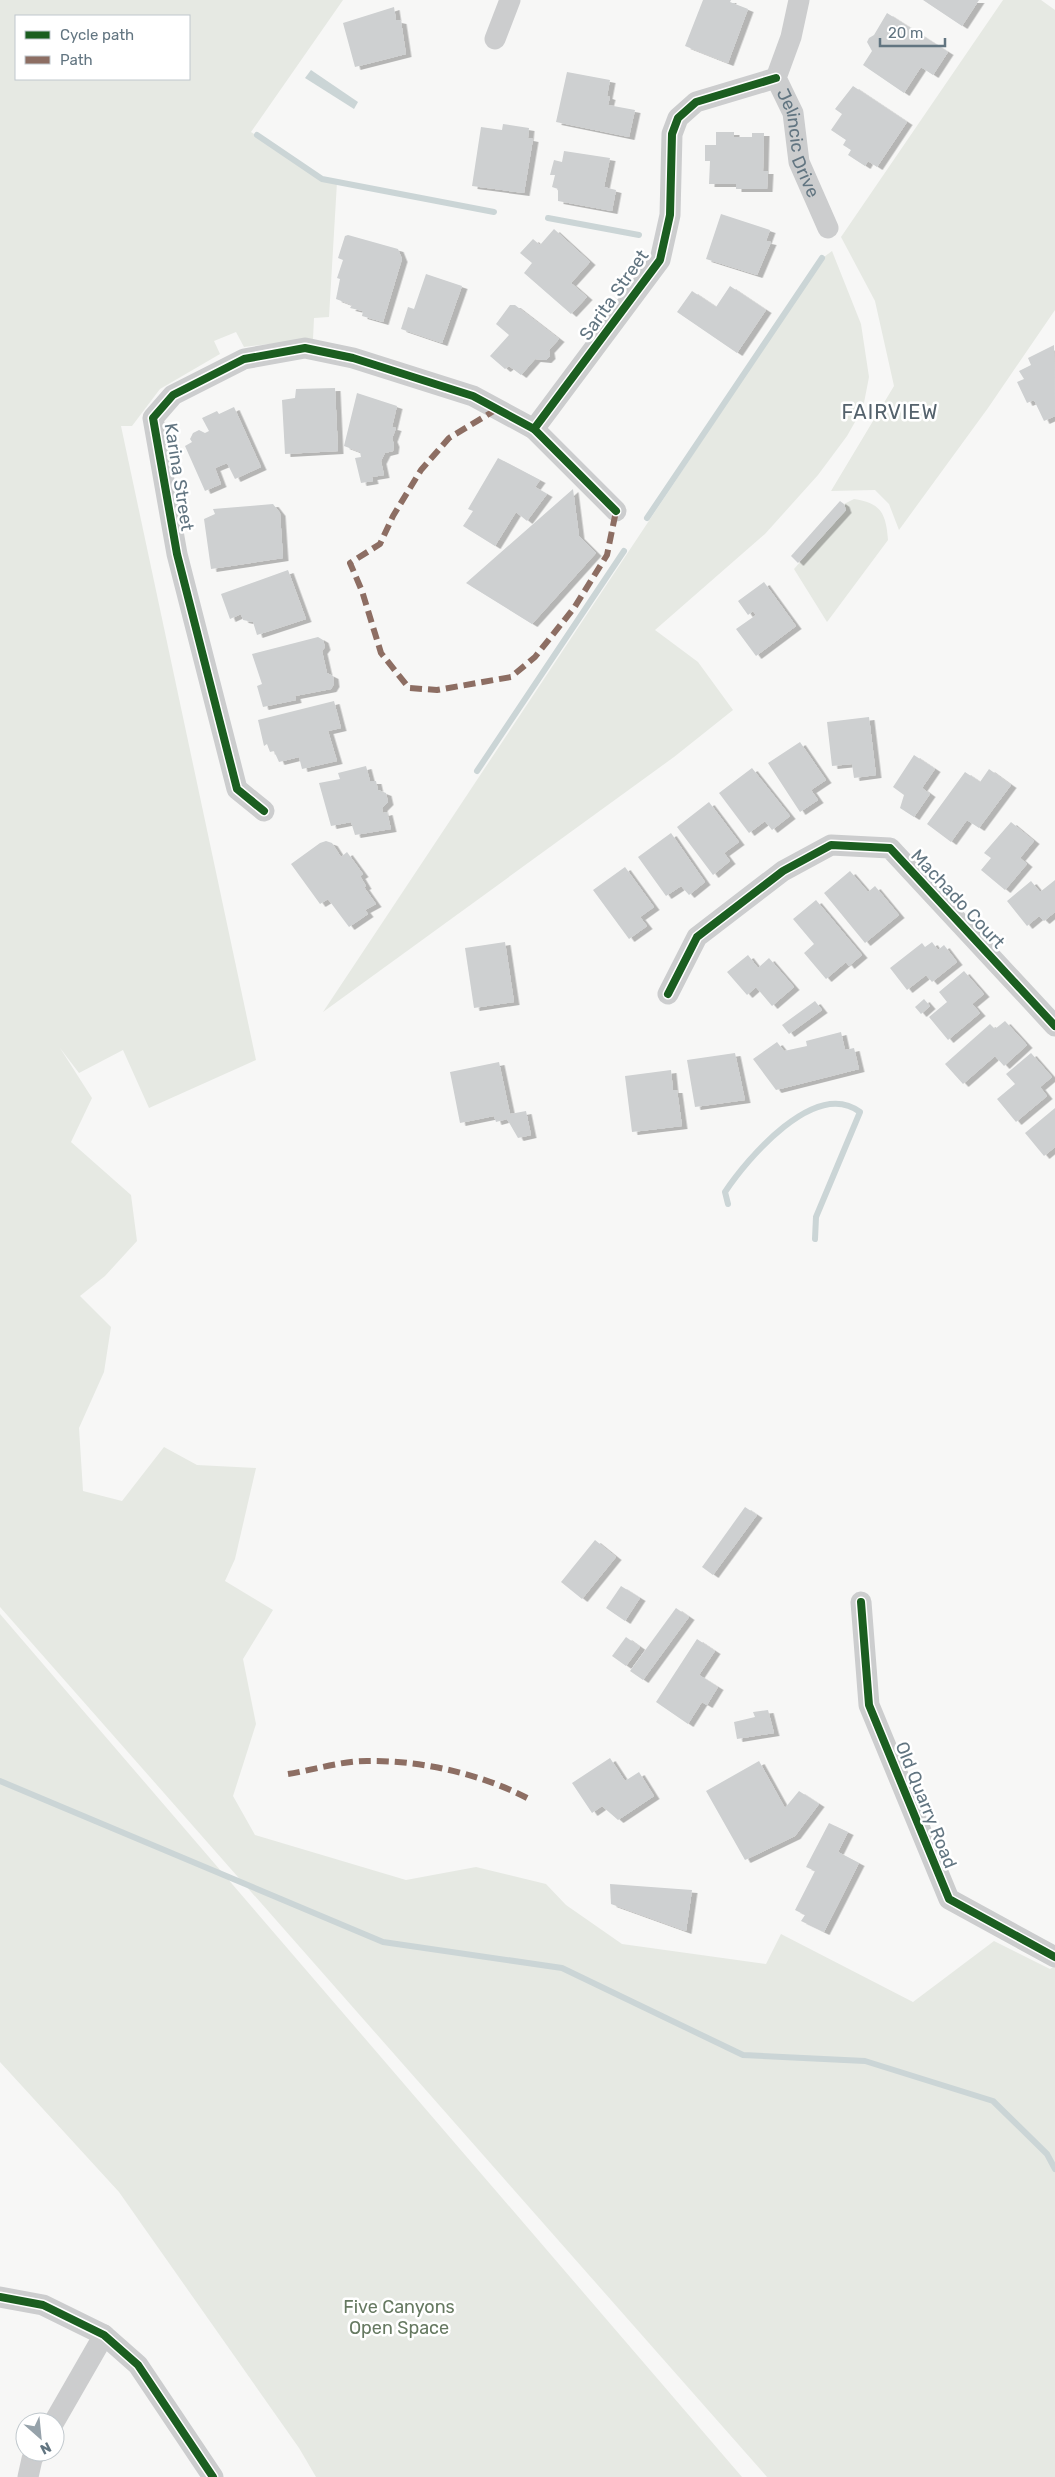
<svg xmlns="http://www.w3.org/2000/svg" width="1055" height="2477" font-family="Rubik,sans-serif">
<style>
.green{fill:#e6e9e3;fill-rule:evenodd}
.water{fill:#cbd5d6}
.lines{fill:none;stroke-linecap:round;stroke-linejoin:round}
.stream{stroke:#cbd5d6;stroke-width:6}
.building{fill:#ced0d1;filter:url(#shadow)}
.minor{stroke:#cccdce;stroke-width:21}
.quiet{stroke:#8d6e63;stroke-width:6;stroke-dasharray:12 6;stroke-linecap:butt}
.cycleway-casing{stroke:#fff;stroke-width:11}
.cycleway{stroke:#1b5e20;stroke-width:8}
.labels{text-anchor:middle;stroke-width:5;stroke-linejoin:round;paint-order:stroke}
.street-label{font-size:18px;fill:#627581;stroke:#fff}
.park-label{font-size:18px;fill:#667961;stroke:#fff}
.quarter-label{font-size:20px;letter-spacing:1px;fill:#54626c;stroke:#fff}
</style>
<defs>
<filter id="shadow"><feDropShadow dx="5.5" dy="3" stdDeviation="0" flood-color="#0004"/></filter>
</defs>
<rect width="100%" height="100%" fill="#f7f7f6"/>
<g class="green">
<path d="M0,0H343L251,132L322,179L337,182L329,317L314,318L313,339L244,347L236,332L214,341L220,354L160,389L132,426H121L256,1060L149,1108L123,1050L79,1073L60,1048L92,1098L71,1142L131,1195L137,1241L105,1276L80,1296L111,1327L104,1372L79,1428L83,1491L122,1501L164,1447L197,1465L256,1468L235,1559L225,1581L273,1610L243,1659L256,1724L233,1796L255,1835L406,1880L476,1867L546,1884L566,1905L622,1944L766,1964L781,1934L913,2002L994,1941L1050,1969L1055,1966V2477H767L0,1607ZM16,16H189V79H16Z"/>
<path d="M1003,0H1041L1055,10V310L988,408L899,530L889,504L875,490L831,491L894,386L875,301L841,237Z"/>
<path d="M832,251L861,324L869,377L863,408L847,436L818,475L765,534L655,630L698,662L733,710L674,757L323,1012L824,257Z"/>
<path d="M854,499C880,503 886,512 888,540L827,622L794,569L846,510L844,504Z"/>
<path d="M0,1614L742,2477H316L299,2448L119,2192L0,2062Z"/>
</g>
<path class="water" d="M311,70L358,102L354,109L305,78Z"/>
<g class="lines">
<g class="stream">
<path d="M257,135L322,179L494,212"/>
<path d="M548,218L639,235"/>
<path d="M647,518L822,258"/>
<path d="M477,771L624,551"/>
<path d="M728,1204L725,1192C747,1159 815,1078 860,1112L816,1217L815,1239"/>
<path d="M0,1781L383,1942L562,1968L743,2055L865,2061L993,2101L1047,2154L1055,2169"/>
</g>
</g>
<g class="building">
<path d="M703,0H731L730,2L748,9L728,63L685,46Z"/>
<path d="M923,0H979L962,26Z"/>
<path d="M394,7L396,20L401,21L406,54L355,67L343,23Z"/>
<path d="M887,13L948,52L933,75L921,67L904,93L863,65L872,51L867,42L869,38L874,35Z"/>
<path d="M567,72L610,80L607,96L610,97L608,105L635,110L629,137L556,122Z"/>
<path d="M853,86L907,122L877,167L868,161L865,166L848,155L851,150L843,145L846,140L831,130L842,114L835,109Z"/>
<path d="M503,124L529,128L528,138L533,139L524,193L472,186L481,127L502,130Z"/>
<path d="M716,132H734V137H752V133H764L763,171H768L767,189H736V184H709L710,161H705V145H716Z"/>
<path d="M564,151L610,158L604,187L616,190L612,211L558,201V189L552,187L555,175H550L554,160L562,162Z"/>
<path d="M721,214L770,230L766,241L771,242L757,275L706,259Z"/>
<path d="M554,229L590,262L571,283L587,297L571,314L524,273L532,263L520,253L533,239L540,245Z"/>
<path d="M348,235L398,249L402,259L383,322L362,316L363,311L350,308L352,305L336,299L340,279L337,278L343,260L338,258L345,236Z"/>
<path d="M426,274L462,286L442,343L401,329L408,307L414,309Z"/>
<path d="M730,286L766,310L737,353L677,312L692,291L716,307Z"/>
<path d="M510,305H515L559,339L549,350L550,356L546,360L535,359L521,375L509,366L505,369L490,356L509,335L496,324Z"/>
<path d="M1054,345L1055,416L1044,421L1034,400L1027,403L1017,382L1024,379L1019,371L1031,365L1028,358Z"/>
<path d="M335,388L338,451L285,454L282,400L295,398L296,389Z"/>
<path d="M357,393L397,406L392,427L396,428L392,439L394,444L393,451L385,453L381,461L384,475L372,477L373,481L361,483L355,458L361,457L360,452L344,446Z"/>
<path d="M234,407L261,467L235,479L227,463L215,468L221,484L205,491L185,446L192,442L190,439L193,433L199,430L205,433L209,431L202,418L217,411L219,414Z"/>
<path d="M498,458L540,480L535,487L547,494L527,521L516,512L495,546L463,526L473,511L468,509Z"/>
<path d="M573,489L579,536L596,553L532,624L466,583Z"/>
<path d="M840,501L844,504L846,510L798,563L791,556Z"/>
<path d="M273,504L280,513L283,558L211,569L204,519L215,514L213,509Z"/>
<path d="M288,570L306,619L257,635L253,622L243,620L241,614L230,619L221,594Z"/>
<path d="M764,582L796,626L756,656L736,629L756,615L753,611L748,615L738,601Z"/>
<path d="M318,637L323,640L325,647L322,651L327,673L333,676L334,684L331,689L295,696L296,700L263,707L257,686L262,684L252,654Z"/>
<path d="M334,701L341,728L328,731L337,761L302,769L299,757L279,762L274,751L270,752L267,744L264,746L258,720Z"/>
<path d="M869,717L876,775L854,778L852,764L832,766L827,722Z"/>
<path d="M800,742L826,780L811,790L818,800L800,812L768,763Z"/>
<path d="M914,755L935,769L922,788L930,794L914,817L900,808L904,795L893,787Z"/>
<path d="M366,766L370,781H376L378,790L386,793L388,802L382,808L383,813L387,812L391,829L355,835L351,822L331,826L319,783L340,779L338,773Z"/>
<path d="M752,768L790,816L772,830L765,821L749,833L719,793Z"/>
<path d="M989,769L1011,785L979,828L967,820L951,842L927,824L965,772L980,782Z"/>
<path d="M709,802L739,842L724,853L730,861L713,875L677,827Z"/>
<path d="M1011,822L1034,841L1020,858L1027,864L1005,890L981,870L991,858L984,853Z"/>
<path d="M671,833L705,882L689,895L681,886L666,896L638,857Z"/>
<path d="M326,841L332,843L341,857L347,852L363,874L360,876L366,886L364,887L376,904L365,910L368,914L349,927L328,899L320,904L291,864L320,843Z"/>
<path d="M625,867L654,907L640,917L647,926L629,939L593,890Z"/>
<path d="M850,871L868,892L875,886L899,915L865,943L824,893Z"/>
<path d="M1055,880V912L1044,921L1039,916L1027,926L1007,901L1031,881L1040,892Z"/>
<path d="M816,900L862,955L849,966L846,962L826,979L804,953L814,944L793,919Z"/>
<path d="M505,942L514,1002L474,1008L465,948Z"/>
<path d="M932,942L938,950L944,945L957,962L932,982L926,975L907,990L890,968L922,943L925,947Z"/>
<path d="M748,955L758,968L769,958L794,987L772,1006L756,987L747,995L727,972Z"/>
<path d="M964,971L984,994L972,1004L980,1013L948,1040L929,1017L947,1002L939,992Z"/>
<path d="M924,999L930,1006L921,1014L915,1007Z"/>
<path d="M815,1001L822,1010L789,1034L782,1025Z"/>
<path d="M1005,1021L1027,1045L1004,1066L995,1056L963,1084L945,1064L990,1024L995,1029Z"/>
<path d="M841,1032L845,1050L854,1048L859,1069L776,1090L753,1059L777,1042L784,1051L807,1046L806,1041Z"/>
<path d="M735,1053L745,1100L695,1107L687,1060Z"/>
<path d="M1031,1053L1052,1077L1040,1087L1047,1096L1016,1122L997,1099L1015,1084L1006,1074Z"/>
<path d="M499,1062L510,1114L526,1111L531,1135L518,1138L507,1119L496,1122L494,1116L460,1123L450,1072Z"/>
<path d="M671,1070L673,1090H677L682,1126L632,1132L625,1076Z"/>
<path d="M1055,1108V1147L1044,1156L1025,1133Z"/>
<path d="M745,1507L757,1515L713,1575L702,1567Z"/>
<path d="M595,1540L616,1557L582,1599L561,1582Z"/>
<path d="M621,1586L640,1598L625,1621L606,1608Z"/>
<path d="M676,1608L689,1617L643,1680L630,1671Z"/>
<path d="M626,1637L640,1647L626,1666L612,1656Z"/>
<path d="M697,1639L715,1651L699,1675L718,1687L707,1705L702,1702L688,1724L656,1702Z"/>
<path d="M768,1710L774,1733L737,1739L734,1722L755,1717L753,1712Z"/>
<path d="M610,1758L625,1781L639,1772L654,1796L618,1820L602,1806L592,1813L572,1783Z"/>
<path d="M759,1761L785,1808L799,1791L819,1804L795,1836L745,1860L706,1791Z"/>
<path d="M829,1823L848,1832L838,1852L859,1863L824,1932L801,1921L805,1915L795,1910L815,1871L806,1867Z"/>
<path d="M610,1884L692,1890L686,1931L611,1904Z"/>
</g>
<g class="lines">
<g class="minor">
<path id="s1" d="M799,0L791,37L776,78L793,113L799,162L828,228"/>
<path d="M495,39L510,0"/>
<path d="M534,429L660,260L670,215L672,134L678,118L696,102L776,78"/>
<path d="M264,811L237,789L177,554L153,418L173,395L244,359L305,348L353,358L473,396L534,429L616,511"/>
<path d="M668,994L697,937L783,871L831,845L890,848L1055,1026"/>
<path d="M861,1602L869,1705L949,1899L1055,1957"/>
<path d="M0,2297L43,2305L104,2335L138,2365L213,2477"/>
<path d="M54,2422L104,2335"/>
<path d="M28,2477L32,2459L36,2452"/>
</g>
<g class="quiet">
<path d="M497,409L449,438L421,470L393,516L380,544L350,563L362,591L381,653L409,688L437,690L511,677L535,657L574,608L607,555L616,511"/>
<path d="M288,1774C313,1770 341,1761 367,1761C420,1760 482,1774 529,1799"/>
</g>
<g class="cycleway-casing">
<g id="cycleway">
<path d="M534,429L660,260L670,215L672,134L678,118L696,102L776,78"/>
<path d="M264,811L237,789L177,554L153,418L173,395L244,359L305,348L353,358L473,396L534,429L616,511"/>
<path d="M668,994L697,937L783,871L831,845L890,848L1055,1026"/>
<path d="M861,1602L869,1705L949,1899L1055,1957"/>
<path d="M0,2297L43,2305L104,2335L138,2365L213,2477"/>
</g>
</g>
<use href="#cycleway" class="cycleway"/>
</g>
<g class="labels">
<g class="street-label">
<text dy="6" stroke="none"><textPath href="#s1" startOffset="151">Jelincic Drive</textPath></text>
<text transform="translate(614 295) rotate(-55)" y="6">Sarita Street</text>
<text transform="translate(179 477) rotate(81)" y="6">Karina Street</text>
<text transform="translate(958 899) rotate(47)" y="6">Machado Court</text>
<text transform="translate(926 1805) rotate(68)" y="6">Old Quarry Road</text>
</g>
<g class="park-label">
<text x="399" y="2313">Five Canyons<tspan x="399" dy="21">Open Space</tspan></text>
</g>
<g class="quarter-label">
<text x="890" y="419">FAIRVIEW</text>
</g>
</g>
<rect x="15" y="15" width="175" height="65" fill="#ffffff" stroke="#c0c8cd"/>
<rect x="25" y="31" width="25" height="8" fill="#1b5e20" stroke="#c0c8cd"/>
<text x="60" y="40" font-size="15" fill="#627581">Cycle path</text>
<rect x="25" y="56" width="25" height="8" fill="#8d6e63" stroke="#c0c8cd"/>
<text x="60" y="65" font-size="15" fill="#627581">Path</text>
<g transform="translate(40 2437) rotate(153)"><circle r="24" fill="#ffffff" stroke="#c0c8cd"/>
<path d="M0-4L9 19L0 12L-9 19Z" fill="#96a2aa"/>
<text y="-8" font-size="14" font-weight="bold" text-anchor="middle" fill="#627581">N</text>
</g>
<path d="M880 38v8h65v-8" fill="none" stroke="#627581" stroke-width="2.5"/>
<text x="888" y="38" font-size="15" fill="#627581" stroke="#ffffff" stroke-width="4" paint-order="stroke">20 m</text>
</svg>
